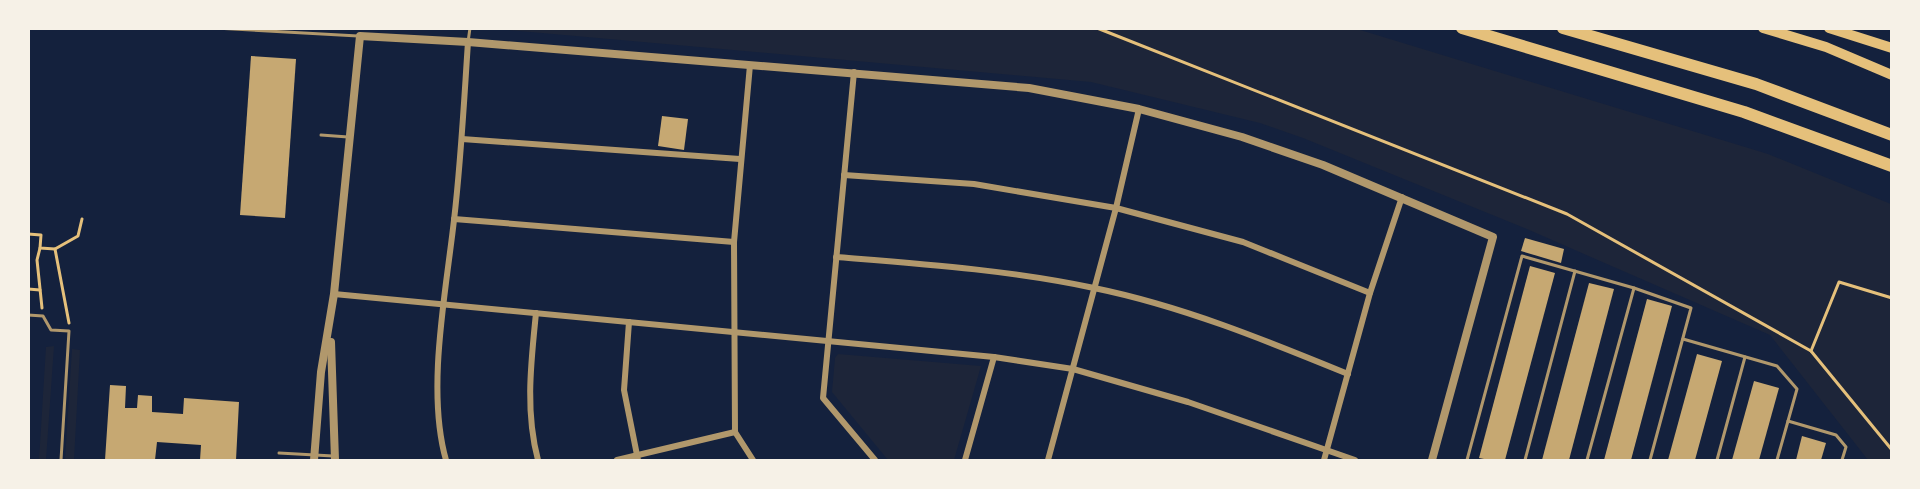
<svg xmlns="http://www.w3.org/2000/svg" width="1920" height="489" font-family="Ubuntu,sans-serif">
<style>
.green{fill:#1d2539}
.building{fill:#c6a872}
.lines{fill:none;stroke-linecap:round;stroke-linejoin:round}
.path{stroke:#e5c07b;stroke-width:3}
.service{stroke:#b1986c;stroke-width:3}
.minor{stroke:#b1986c;stroke-width:6}
.tertiary{stroke:#b1986c;stroke-width:8}
.primary{stroke:#e5c07b;stroke-width:10}
.motorway{stroke:#e5c07b;stroke-width:12}
</style>
<rect width="100%" height="100%" fill="#14213d"/>
<g class="green">
<path d="M498,29H1357L1768,154L1891,204V460H1868L1770,335L1522,227L1303,138L1260,123L1091,82Z"/>
<path d="M54,346L46,460H39L46,347Z"/>
<path d="M72,349L80,350L74,460H65Z"/>
<path d="M838,354L981,366L954,460H888L832,392L835,358Z"/>
</g>
<g class="building">
<path d="M251,56L296,59L285,218L240,215Z"/>
<path d="M662,116L688,119L684,150L658,146Z"/>
<path d="M1525,238L1564,249L1561,263L1521,251Z"/>
<path d="M1530,266L1555,273L1505,460H1489L1479,458Z"/>
<path d="M1589,283L1614,289L1569,460H1542Z"/>
<path d="M1647,299L1672,306L1631,460H1604Z"/>
<path d="M1697,354L1722,361L1695,460H1668Z"/>
<path d="M1754,381L1779,388L1759,460H1732Z"/>
<path d="M110,385L126,386L125,408H137L138,395L152,396V412L183,414L184,398L239,402L236,460H200L201,445L157,442L155,460H105Z"/>
<path d="M1802,436L1826,443L1821,460H1796Z"/>
</g>
<g class="lines">
<g class="path">
<path d="M1097,28L1567,214L1811,351L1892,450"/>
<path d="M28,234L41,235L40,248L55,249"/>
<path d="M40,248L37,260L42,308"/>
<path d="M28,289L40,290"/>
<path d="M69,323L55,249L78,236L82,219"/>
<path d="M1811,351L1839,282L1892,298"/>
</g>
<g class="service">
<path d="M215,28L358,36"/>
<path d="M468,42L470,28"/>
<path d="M321,135L348,137"/>
<path d="M28,315L43,316L51,330L69,331L61,460"/>
<path d="M1683,339L1777,366L1797,389L1777,460"/>
<path d="M1788,421L1836,435L1846,447L1842,460"/>
<path d="M279,453L333,456"/>
<path d="M1467,460L1522,256L1634,288L1691,308L1650,460"/>
<path d="M1525,460L1575,271"/>
<path d="M1587,460L1634,288"/>
<path d="M1717,460L1745,357"/>
</g>
<g class="minor">
<path d="M750,65L734,242L735,432L753,460"/>
<path d="M854,72L823,398L875,460"/>
<path d="M462,139L740,159"/>
<path d="M844,175L974,184L1116,208L1243,242L1370,293"/>
<path d="M454,219L734,242"/>
<path d="M836,257C923,264 1009,270 1094,288C1182,306 1265,340 1348,374"/>
<path d="M334,294L994,357L1073,369L1188,402L1355,460"/>
<path d="M536,313C531,363 525,411 538,460"/>
<path d="M629,322L624,390L638,460"/>
<path d="M446,460C426,390 446,292 454,220C461,161 464,101 468,42"/>
<path d="M617,460L735,432"/>
<path d="M965,460L994,357"/>
<path d="M1048,460L1116,208L1139,109"/>
<path d="M1324,460L1370,293L1402,197"/>
</g>
<g class="tertiary">
<path d="M331,342L335,460"/>
<path d="M314,460L321,372L334,294L360,36L468,42L1029,88L1139,109L1242,137L1323,165L1493,237L1432,460"/>
</g>
<g class="primary">
<path d="M1763,28L1826,47L1892,75"/>
<path d="M1829,28L1892,48"/>
</g>
<g class="motorway">
<path d="M1462,28L1744,112L1892,166"/>
<path d="M1563,28L1756,84L1892,135"/>
</g>
</g>
<rect width="1920" height="489" fill="none" stroke="#f6f1e7" stroke-width="60"/>
</svg>
